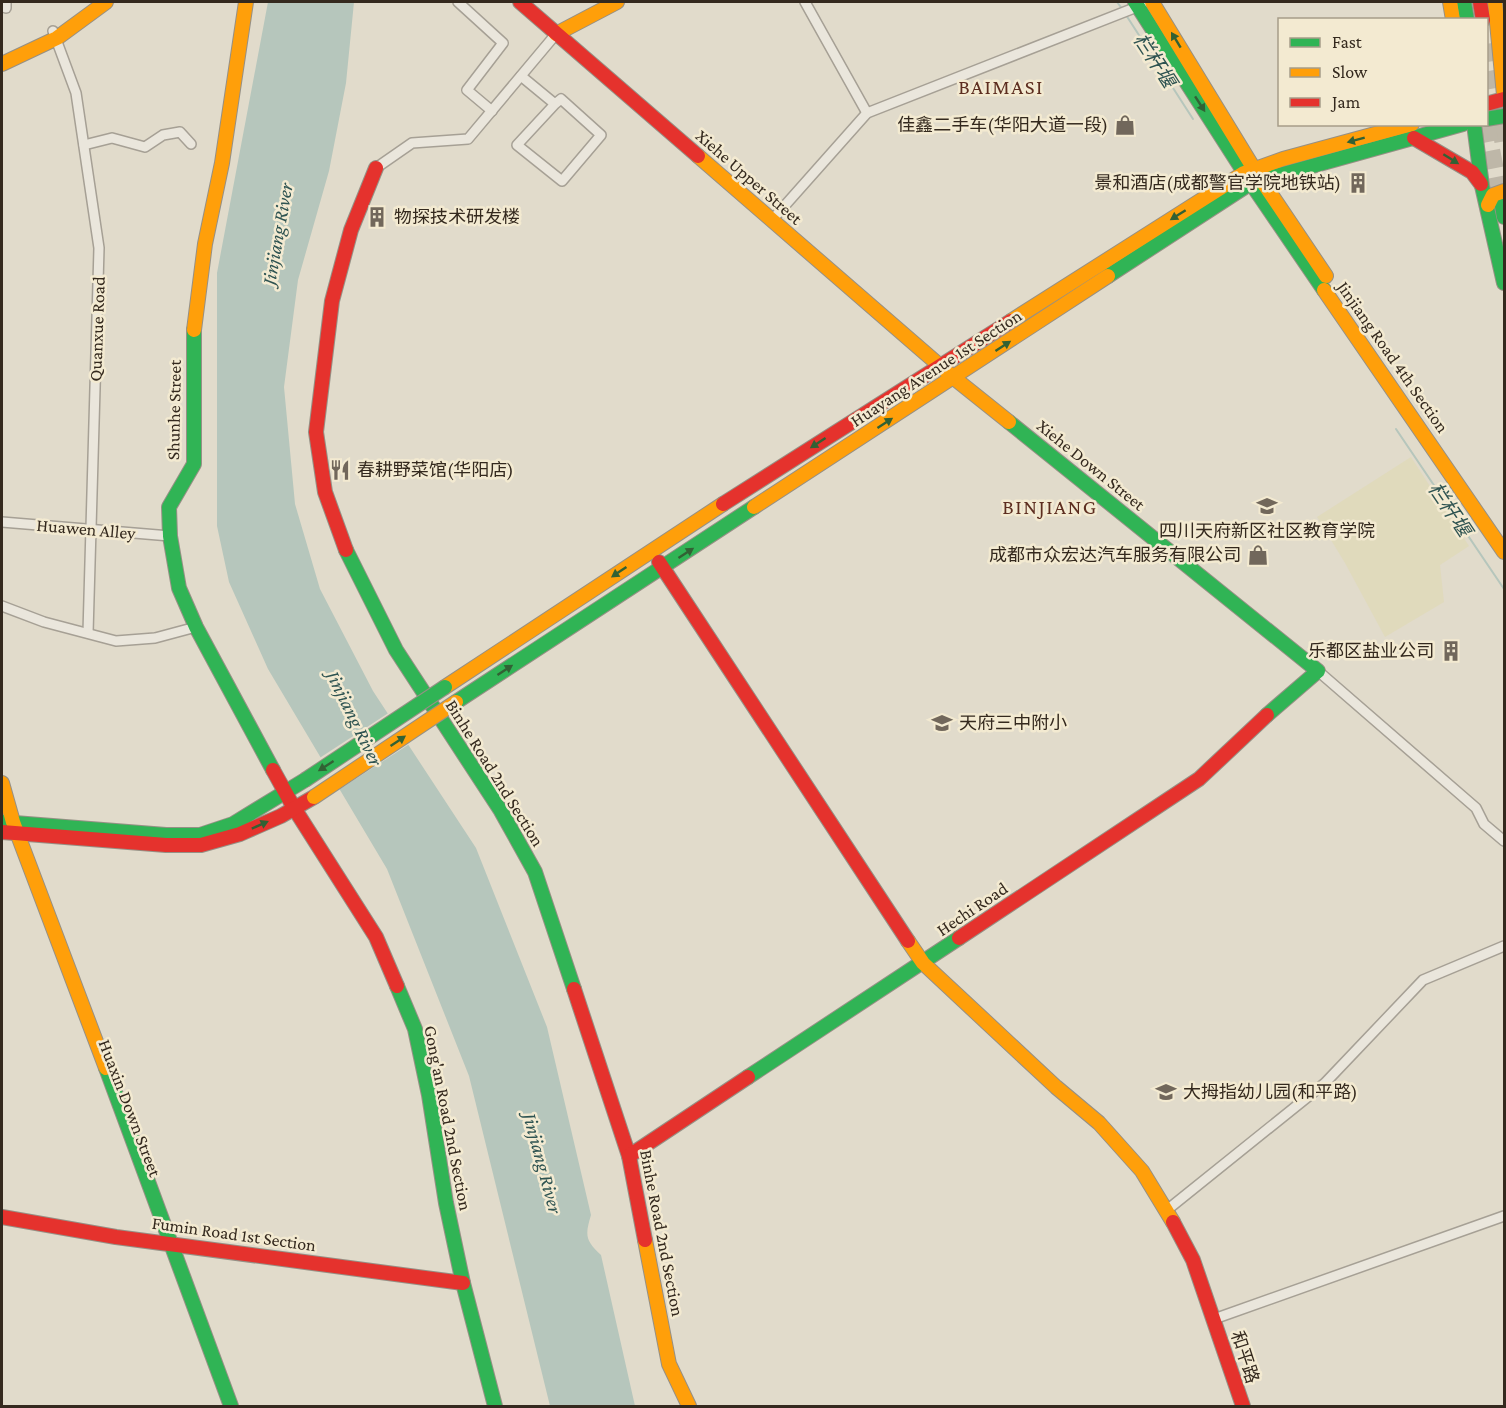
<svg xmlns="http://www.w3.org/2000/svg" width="1506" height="1408" font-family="'Crimson Pro','Noto Sans SC',serif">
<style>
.farmland{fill:#e0dabc}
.water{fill:#b6c6bc}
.pier{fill:#e1dbcb}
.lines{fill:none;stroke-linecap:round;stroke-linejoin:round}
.stream{stroke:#b6c6bc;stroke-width:2}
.highway-tunnel{stroke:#beb7a8;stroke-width:18;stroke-dasharray:18 9;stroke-linecap:butt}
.street-casing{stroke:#a6a095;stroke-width:12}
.fast-casing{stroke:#969085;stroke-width:16}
.slow-casing{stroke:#969085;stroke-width:16}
.jam-casing{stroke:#969085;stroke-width:16}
.street{stroke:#eae6dc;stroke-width:9}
.fast{stroke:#30b455;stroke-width:14}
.slow{stroke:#ff9f0a;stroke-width:14}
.jam{stroke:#e5322d;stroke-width:14}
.fast-bridge-casing{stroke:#969085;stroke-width:16;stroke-linecap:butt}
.slow-bridge-casing{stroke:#969085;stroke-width:16;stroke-linecap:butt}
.fast-bridge{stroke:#30b455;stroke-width:14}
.slow-bridge{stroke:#ff9f0a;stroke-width:14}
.oneway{fill:#326134}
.labels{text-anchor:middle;stroke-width:5;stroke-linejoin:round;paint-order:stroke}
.poi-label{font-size:18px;fill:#34291e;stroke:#f3ead1;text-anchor:end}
.street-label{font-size:18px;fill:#34291e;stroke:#f3ead1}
.water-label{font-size:20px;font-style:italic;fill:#2e5351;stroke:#f3ead1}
.quarter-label{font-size:21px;letter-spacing:1.5px;fill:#5d2e20;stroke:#f3ead1}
</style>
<rect width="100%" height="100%" fill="#e1dbcb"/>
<path class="farmland" d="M1411,457L1469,546L1440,565L1444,602L1385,637L1345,563L1317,517Z"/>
<path class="water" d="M268,2H354L346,83L329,171L298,280L284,387L295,504L320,589L373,691L476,848L547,1027L591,1215C585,1235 585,1240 601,1255L635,1406H550L469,1076L387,869L268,669L229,582L217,526V273Z"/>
<path class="pier" d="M390,712L411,743L337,791L318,759Z"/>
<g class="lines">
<g class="stream">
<path d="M1117,2L1123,10"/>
<path d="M1126,15L1193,119"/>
<path d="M1396,429L1504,589"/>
</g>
<g class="highway-tunnel">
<path d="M1486,44L1504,145"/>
<path d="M1486,124L1502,206"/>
</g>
<g class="street-casing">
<g id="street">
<path d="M458,2L503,43L467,90L492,111"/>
<path d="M805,2L867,113"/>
<path d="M6,8V2"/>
<path d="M53,31L76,93L99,248L88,633"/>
<path d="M521,76L555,104L561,99L601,135L562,181L517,145L555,104"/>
<path d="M84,145L112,138L145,147L163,135L180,132L191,144"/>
<path d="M376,168L412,143L468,139L556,34"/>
<path d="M772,220L867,113L1142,5"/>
<path d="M2,522L170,536"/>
<path d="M2,606L44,622L116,641L155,638L196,627"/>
<path d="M1318,671L1476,808L1484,824L1504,841"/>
<path d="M1167,1210L1325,1083L1423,980L1504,946"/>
<path d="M1214,1319L1504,1216"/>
</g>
</g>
<g class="fast-casing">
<g id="fast">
<path d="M1135,2L1251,183L1324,290"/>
<path d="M1464,2L1467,20"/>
<path d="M1486,119L1504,116"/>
<path d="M1474,124L1482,186L1504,283"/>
<path d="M1502,206L1504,217"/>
<path d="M1108,276L1251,183L1463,124"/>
<path d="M194,330V464L169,507L170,536L179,588L196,627L273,770"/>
<path d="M1009,422L1318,671L1267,715"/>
<path d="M346,550L396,650L501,811L535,872L574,989"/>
<path d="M456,702L754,507"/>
<path d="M2,822L166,835H200L233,824L305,780"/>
<path d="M397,986L415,1029L429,1095L446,1203L463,1283L495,1406"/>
<path d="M106,1068L231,1406"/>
<path d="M748,1077L959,938"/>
</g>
</g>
<g class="slow-casing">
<g id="slow">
<path d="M1152,2L1254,169L1326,276"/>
<path d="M1450,2L1453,20"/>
<path d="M1495,2L1504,95"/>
<path d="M556,34L617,2"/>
<path d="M2,64L57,38L106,2"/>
<path d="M698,156L954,378L1009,422"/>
<path d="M1488,205L1493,195L1504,191"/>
<path d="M1324,290L1504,552"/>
<path d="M1011,321L1244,173L1283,159L1412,124"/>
<path d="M194,330L205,244L222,163L246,2"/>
<path d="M754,507L1108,276"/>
<path d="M445,687L723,504"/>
<path d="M2,783L13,822L106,1068"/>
<path d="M908,941L923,963L1056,1087L1099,1123L1142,1171L1173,1222"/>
<path d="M645,1240L669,1364L689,1406"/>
</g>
</g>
<g class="jam-casing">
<g id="jam">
<path d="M520,2L698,156"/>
<path d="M1480,2L1483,20"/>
<path d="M1486,104L1504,99"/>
<path d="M1414,138L1472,172L1481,184"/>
<path d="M723,504L1011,321"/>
<path d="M346,550L325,492L316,432L332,301L351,230L376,168"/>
<path d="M659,562L908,941"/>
<path d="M273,770L294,808L376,937L397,986"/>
<path d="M2,832L166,845H201L240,834L281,816L314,797"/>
<path d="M959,938L1199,779L1267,715"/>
<path d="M574,989L629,1156L645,1240"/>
<path d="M629,1156L748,1077"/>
<path d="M2,1217L116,1237L463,1283"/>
<path d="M1173,1222L1193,1260L1243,1406"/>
</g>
</g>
<use href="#street" class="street"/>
<use href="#fast" class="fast"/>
<use href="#slow" class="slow"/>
<use href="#jam" class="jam"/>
<g class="fast-bridge-casing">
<path id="fast-bridge" d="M305,780L445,687"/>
</g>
<g class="slow-bridge-casing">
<path id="slow-bridge" d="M314,797L456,702"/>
</g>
<use href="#fast-bridge" class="fast-bridge"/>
<use href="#slow-bridge" class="slow-bridge"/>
</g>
<defs><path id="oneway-solid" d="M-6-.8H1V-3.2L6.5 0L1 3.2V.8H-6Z" transform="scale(1.5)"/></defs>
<g class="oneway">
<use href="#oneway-solid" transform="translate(1176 40) rotate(-121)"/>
<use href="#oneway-solid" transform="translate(1200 104) rotate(57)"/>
<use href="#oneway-solid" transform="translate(1356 140) rotate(165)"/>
<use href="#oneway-solid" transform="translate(1451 159) rotate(32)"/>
<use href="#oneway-solid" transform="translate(1178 215) rotate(148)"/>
<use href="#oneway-solid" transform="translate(1003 346) rotate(-33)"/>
<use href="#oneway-solid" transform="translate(885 423) rotate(-33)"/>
<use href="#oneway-solid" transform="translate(818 443) rotate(147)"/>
<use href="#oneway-solid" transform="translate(686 553) rotate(-33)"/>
<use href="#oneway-solid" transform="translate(619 572) rotate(146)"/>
<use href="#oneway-solid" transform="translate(505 670) rotate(-33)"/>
<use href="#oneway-solid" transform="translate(398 741) rotate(-34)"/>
<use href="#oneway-solid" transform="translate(326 766) rotate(147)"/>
<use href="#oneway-solid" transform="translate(260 825) rotate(-24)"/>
</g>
<defs>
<g id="shop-bare" transform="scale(1.62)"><path d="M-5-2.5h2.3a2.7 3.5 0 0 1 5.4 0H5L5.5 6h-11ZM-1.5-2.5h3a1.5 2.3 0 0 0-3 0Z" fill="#71675b" stroke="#f3ead1" stroke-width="2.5" paint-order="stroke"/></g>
<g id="building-bare" transform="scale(1.62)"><path d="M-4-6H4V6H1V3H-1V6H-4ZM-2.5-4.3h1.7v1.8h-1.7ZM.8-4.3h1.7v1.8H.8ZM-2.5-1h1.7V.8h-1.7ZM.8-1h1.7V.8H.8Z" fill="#71675b" stroke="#f3ead1" stroke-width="2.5" paint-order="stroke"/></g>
<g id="restaurant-bare" transform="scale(1.62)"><path d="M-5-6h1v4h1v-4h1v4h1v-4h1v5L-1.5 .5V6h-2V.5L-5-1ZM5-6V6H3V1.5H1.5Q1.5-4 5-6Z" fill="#71675b" stroke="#f3ead1" stroke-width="2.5" paint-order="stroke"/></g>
<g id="school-bare" transform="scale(1.62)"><path d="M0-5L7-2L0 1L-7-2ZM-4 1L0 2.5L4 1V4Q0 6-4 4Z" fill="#71675b" stroke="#f3ead1" stroke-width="2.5" paint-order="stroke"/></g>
</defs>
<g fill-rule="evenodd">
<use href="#shop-bare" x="1125" y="125"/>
<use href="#building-bare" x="1358" y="183"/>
<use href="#building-bare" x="377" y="217"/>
<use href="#restaurant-bare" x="340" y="470"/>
<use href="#school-bare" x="1267" y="506"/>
<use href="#shop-bare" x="1258" y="555"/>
<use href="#building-bare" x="1451" y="651"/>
<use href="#school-bare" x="942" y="723"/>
<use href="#school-bare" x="1166" y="1092"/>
</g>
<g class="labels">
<g class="poi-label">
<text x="1108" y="131">佳鑫二手车(华阳大道一段)</text>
<text x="1341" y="189">景和酒店(成都警官学院地铁站)</text>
<text x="394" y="223" text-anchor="start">物探技术研发楼</text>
<text x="357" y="476" text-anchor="start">春耕野菜馆(华阳店)</text>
<text x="1267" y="537" text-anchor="middle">四川天府新区社区教育学院</text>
<text x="1241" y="561">成都市众宏达汽车服务有限公司</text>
<text x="1434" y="657">乐都区盐业公司</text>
<text x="959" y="729" text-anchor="start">天府三中附小</text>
<text x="1183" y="1098" text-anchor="start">大拇指幼儿园(和平路)</text>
</g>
<g class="street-label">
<text transform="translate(749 177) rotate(41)" y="6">Xiehe Upper Street</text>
<text transform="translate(97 329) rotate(-88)" y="6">Quanxue Road</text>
<text transform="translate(1393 357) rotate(55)" y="6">Jinjiang Road 4th Section</text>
<text transform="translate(936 368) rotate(-33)" y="6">Huayang Avenue 1st Section</text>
<text transform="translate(174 410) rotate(-89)" y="6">Shunhe Street</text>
<text transform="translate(1091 465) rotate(39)" y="6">Xiehe Down Street</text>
<text transform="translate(86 529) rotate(5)" y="6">Huawen Alley</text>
<text transform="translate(495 773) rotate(58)" y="6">Binhe Road 2nd Section</text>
<text transform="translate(972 909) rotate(-34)" y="6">Hechi Road</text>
<text transform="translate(130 1108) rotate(69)" y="6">Huaxin Down Street</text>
<text transform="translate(448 1118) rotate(79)" y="6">Gong'an Road 2nd Section</text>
<text transform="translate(662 1233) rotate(79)" y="6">Binhe Road 2nd Section</text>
<text transform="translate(234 1234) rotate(8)" y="6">Fumin Road 1st Section</text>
<text transform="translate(1245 1357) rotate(72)" y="6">和平路</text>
</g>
<g class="water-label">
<text transform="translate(1155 60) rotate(57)" y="7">栏杆堰</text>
<text transform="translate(277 234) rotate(-80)" y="7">Jinjiang River</text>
<text transform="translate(1450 509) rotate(56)" y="7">栏杆堰</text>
<text transform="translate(355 718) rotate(64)" y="7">Jinjiang River</text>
<text transform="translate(543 1163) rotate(75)" y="7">Jinjiang River</text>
</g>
<g class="quarter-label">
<text x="1001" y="94">BAIMASI</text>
<text x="1050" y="514">BINJIANG</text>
</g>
</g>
<rect width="1506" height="1408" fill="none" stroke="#34291e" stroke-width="6"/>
<rect x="1278" y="18" width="210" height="108" fill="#f3ead1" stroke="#a79d89" stroke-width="1.5"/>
<rect x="1290" y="38" width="30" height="9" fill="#30b455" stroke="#a79d89" stroke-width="1.5"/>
<text x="1332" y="48" font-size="18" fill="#34291e">Fast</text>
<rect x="1290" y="68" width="30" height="9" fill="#ff9f0a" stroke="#a79d89" stroke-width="1.5"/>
<text x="1332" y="78" font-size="18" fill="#34291e">Slow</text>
<rect x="1290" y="98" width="30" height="9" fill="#e5322d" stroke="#a79d89" stroke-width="1.5"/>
<text x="1332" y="108" font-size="18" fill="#34291e">Jam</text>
</svg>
